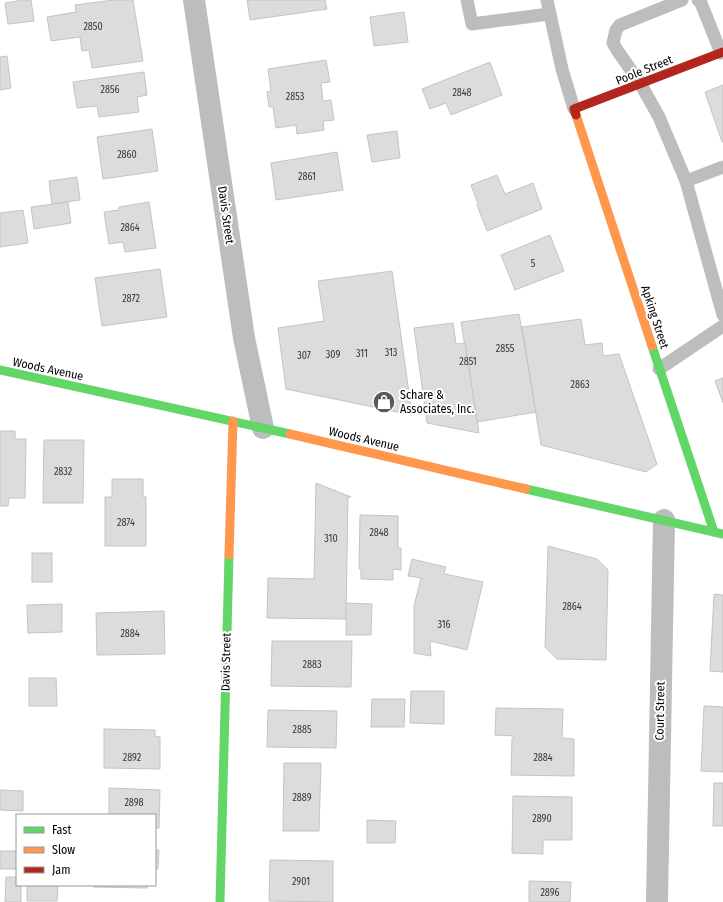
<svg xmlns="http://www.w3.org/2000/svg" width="723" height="902" font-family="'Fira Sans Condensed',sans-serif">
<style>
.building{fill:#dcdcdc;stroke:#c4c4c4}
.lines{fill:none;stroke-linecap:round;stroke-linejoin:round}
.lane{stroke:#bdbdbd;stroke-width:13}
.street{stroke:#bdbdbd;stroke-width:22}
.fast{stroke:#63d668;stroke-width:9}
.slow{stroke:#ff974d;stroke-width:9}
.jam{stroke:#b3261e;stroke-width:9}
.labels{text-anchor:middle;stroke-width:4;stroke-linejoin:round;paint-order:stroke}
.number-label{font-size:10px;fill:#373737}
.street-label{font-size:12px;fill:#000;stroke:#fff}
.poi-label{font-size:12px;fill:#000;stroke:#fff;text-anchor:start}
</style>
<rect width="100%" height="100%" fill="#fff"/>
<g class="building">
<path d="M23,0H31L34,21L8,24L5,3Z"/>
<path d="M113,0H133L143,61L92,68L89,50L82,51L80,37L51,41L47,17L76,12L75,5Z"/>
<path d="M247,0H325L327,9L250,20Z"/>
<path d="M404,12L408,42L374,46L370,17Z"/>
<path d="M7,56L11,88L0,90V57Z"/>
<path d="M326,60L330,82L321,83L323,101L331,100L334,120L323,121L324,130L297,134L296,125L276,128L273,107H269L267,92L271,91L268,69Z"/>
<path d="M490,62L502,95L451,115L446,103L430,109L422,89Z"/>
<path d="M144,72L147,95L137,97L139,112L99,117L97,106L77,108L73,82Z"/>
<path d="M723,85V142H722L705,92Z"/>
<path d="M152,129L158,171L103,179L97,137Z"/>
<path d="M397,131L400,158L372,162L367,135Z"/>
<path d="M337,152L343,190L276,200L271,163Z"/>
<path d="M497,175L505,194L533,183L542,209L487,231L477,205L478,204L471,185Z"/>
<path d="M77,177L80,200L52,204L49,181Z"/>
<path d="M68,202L71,223L34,229L31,207Z"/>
<path d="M149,202L156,248L125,252L123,242L109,244L104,212L119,210V207Z"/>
<path d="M23,210L28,243L0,247V213Z"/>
<path d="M550,235L564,271L515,290L501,255Z"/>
<path d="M160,269L167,317L102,326L95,278Z"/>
<path d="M392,271L412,415L286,389L278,328L324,321L318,281Z"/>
<path d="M519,314L536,412L477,422L461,322Z"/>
<path d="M581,319L585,345L602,343L603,356L619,354L657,464L646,472L541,445L522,327Z"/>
<path d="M453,323L456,344L465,343L479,433L427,423L414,328Z"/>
<path d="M723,378V403L715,381Z"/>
<path d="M0,431H15V439H26L25,498H9L8,506H0Z"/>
<path d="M44,440H84L83,503H43Z"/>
<path d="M112,479H143V497H146V546H105V497H112Z"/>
<path d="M316,483L351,497H348L346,619L267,618L268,578L314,579Z"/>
<path d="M360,515L398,516V548H401V570L393,569V580L361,579V569H359Z"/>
<path d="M548,546L597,559L608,570L606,660L557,659L545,647Z"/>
<rect x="32" y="553" width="20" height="29"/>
<path d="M412,559L446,567L444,573L445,574L483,582L467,650L430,641L431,656L414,653V606L421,578L408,576Z"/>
<path d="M714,594L723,595V672L710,671Z"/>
<path d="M346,603L372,604L371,635H346Z"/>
<path d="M62,604V632L28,633L27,605Z"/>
<path d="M164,611L165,654L97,655L96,613Z"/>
<path d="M272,641H352L351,687L271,686Z"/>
<path d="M29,678H56L57,706H29Z"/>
<path d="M411,691H444V724L410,723Z"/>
<path d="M372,699H405L404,727H371Z"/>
<path d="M704,706L723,707V772L701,771Z"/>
<path d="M496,708L563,709L562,738L574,739V776L511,775L512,738H514V736L495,735Z"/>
<path d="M268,710L337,711L336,748L267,747Z"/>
<path d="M104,729L155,730V736L160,737V769L104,768Z"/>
<path d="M284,763H321L319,831H283Z"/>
<path d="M714,783H723V826H713Z"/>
<path d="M109,788L160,790L159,828H155V815H109Z"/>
<path d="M0,790L23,791V811L0,810Z"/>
<path d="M513,796L572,797V840H543V854L512,853Z"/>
<path d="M367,820L396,821L395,843H367Z"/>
<path d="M155,850H159L158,869H155Z"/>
<rect x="0" y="851" width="17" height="18"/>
<path d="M270,860L333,861V902L269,901Z"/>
<path d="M6,877H17V885H21V902H5Z"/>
<path d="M529,881L571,882L570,902H529Z"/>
<path d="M27,885H58L57,901H27Z"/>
<path d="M94,885H148L147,888L93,887Z"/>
</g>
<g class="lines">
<g class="lane">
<path d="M467,0L472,24L549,14"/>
<path d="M547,0L562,69L574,109"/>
<path d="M682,0L620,25L616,30L613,43L617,50L640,83L659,117L686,181L723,315"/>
<path d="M698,0L701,3L721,53"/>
<path d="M686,181L723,167"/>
<path d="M659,369L723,326"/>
</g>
<g class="street">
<path d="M194,0L244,338L263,428"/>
<path d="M657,902L664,520"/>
</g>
<g class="fast">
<path d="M652,346L714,532"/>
<path d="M0,370L290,434"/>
<path d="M526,489L723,534"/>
<path d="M220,902L229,555"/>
</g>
<g class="slow">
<path d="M576,115L652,346"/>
<path d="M290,434L526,489"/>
<path d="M229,555L233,421"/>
</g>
<path class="jam" d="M576,115L574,109L723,52"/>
</g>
<defs>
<g id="shop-disc" transform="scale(1.15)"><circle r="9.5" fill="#595959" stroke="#fff"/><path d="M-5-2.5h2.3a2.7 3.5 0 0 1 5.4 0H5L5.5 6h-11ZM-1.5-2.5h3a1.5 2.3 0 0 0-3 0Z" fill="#fff"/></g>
</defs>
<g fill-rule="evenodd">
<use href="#shop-disc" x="384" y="402"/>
</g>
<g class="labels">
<g class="number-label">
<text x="93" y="30">2850</text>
<text x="110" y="93">2856</text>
<text x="462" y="96">2848</text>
<text x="295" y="100">2853</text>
<text x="127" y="158">2860</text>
<text x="307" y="180">2861</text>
<text x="130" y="231">2864</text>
<text x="533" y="267">5</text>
<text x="131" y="302">2872</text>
<text x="505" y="352">2855</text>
<text x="391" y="356">313</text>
<text x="362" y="357">311</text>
<text x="333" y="358">309</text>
<text x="304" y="359">307</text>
<text x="468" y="365">2851</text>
<text x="580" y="388">2863</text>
<text x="63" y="475">2832</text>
<text x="126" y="526">2874</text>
<text x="379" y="536">2848</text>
<text x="331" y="542">310</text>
<text x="572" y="610">2864</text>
<text x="444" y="628">316</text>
<text x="130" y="637">2884</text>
<text x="312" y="668">2883</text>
<text x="302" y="733">2885</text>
<text x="132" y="761">2892</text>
<text x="543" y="761">2884</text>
<text x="302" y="801">2889</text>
<text x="134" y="806">2898</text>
<text x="542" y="822">2890</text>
<text x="301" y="885">2901</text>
<text x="550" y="896">2896</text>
</g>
<g class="street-label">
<text transform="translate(644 70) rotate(-22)" y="4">Poole Street</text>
<text transform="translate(226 215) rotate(82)" y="4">Davis Street</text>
<text transform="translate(655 317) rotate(72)" y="4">Apking Street</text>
<text transform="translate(48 369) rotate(12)" y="4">Woods Avenue</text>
<text transform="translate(364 439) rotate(13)" y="4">Woods Avenue</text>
<text transform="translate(226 662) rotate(-89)" y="4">Davis Street</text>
<text transform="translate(660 711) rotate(-89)" y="4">Court Street</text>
</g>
<g class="poi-label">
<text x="400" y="399">Schare &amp;<tspan x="400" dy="14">Associates, Inc.</tspan></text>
</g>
</g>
<rect x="16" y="814" width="140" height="72" fill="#ffffff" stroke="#999999"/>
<rect x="24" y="827" width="20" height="6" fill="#63d668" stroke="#999999"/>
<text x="52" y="834" font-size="12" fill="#000000">Fast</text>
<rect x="24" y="847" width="20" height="6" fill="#ff974d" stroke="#999999"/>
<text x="52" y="854" font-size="12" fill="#000000">Slow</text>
<rect x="24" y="867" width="20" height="6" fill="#b3261e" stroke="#999999"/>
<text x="52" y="874" font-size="12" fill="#000000">Jam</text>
</svg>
